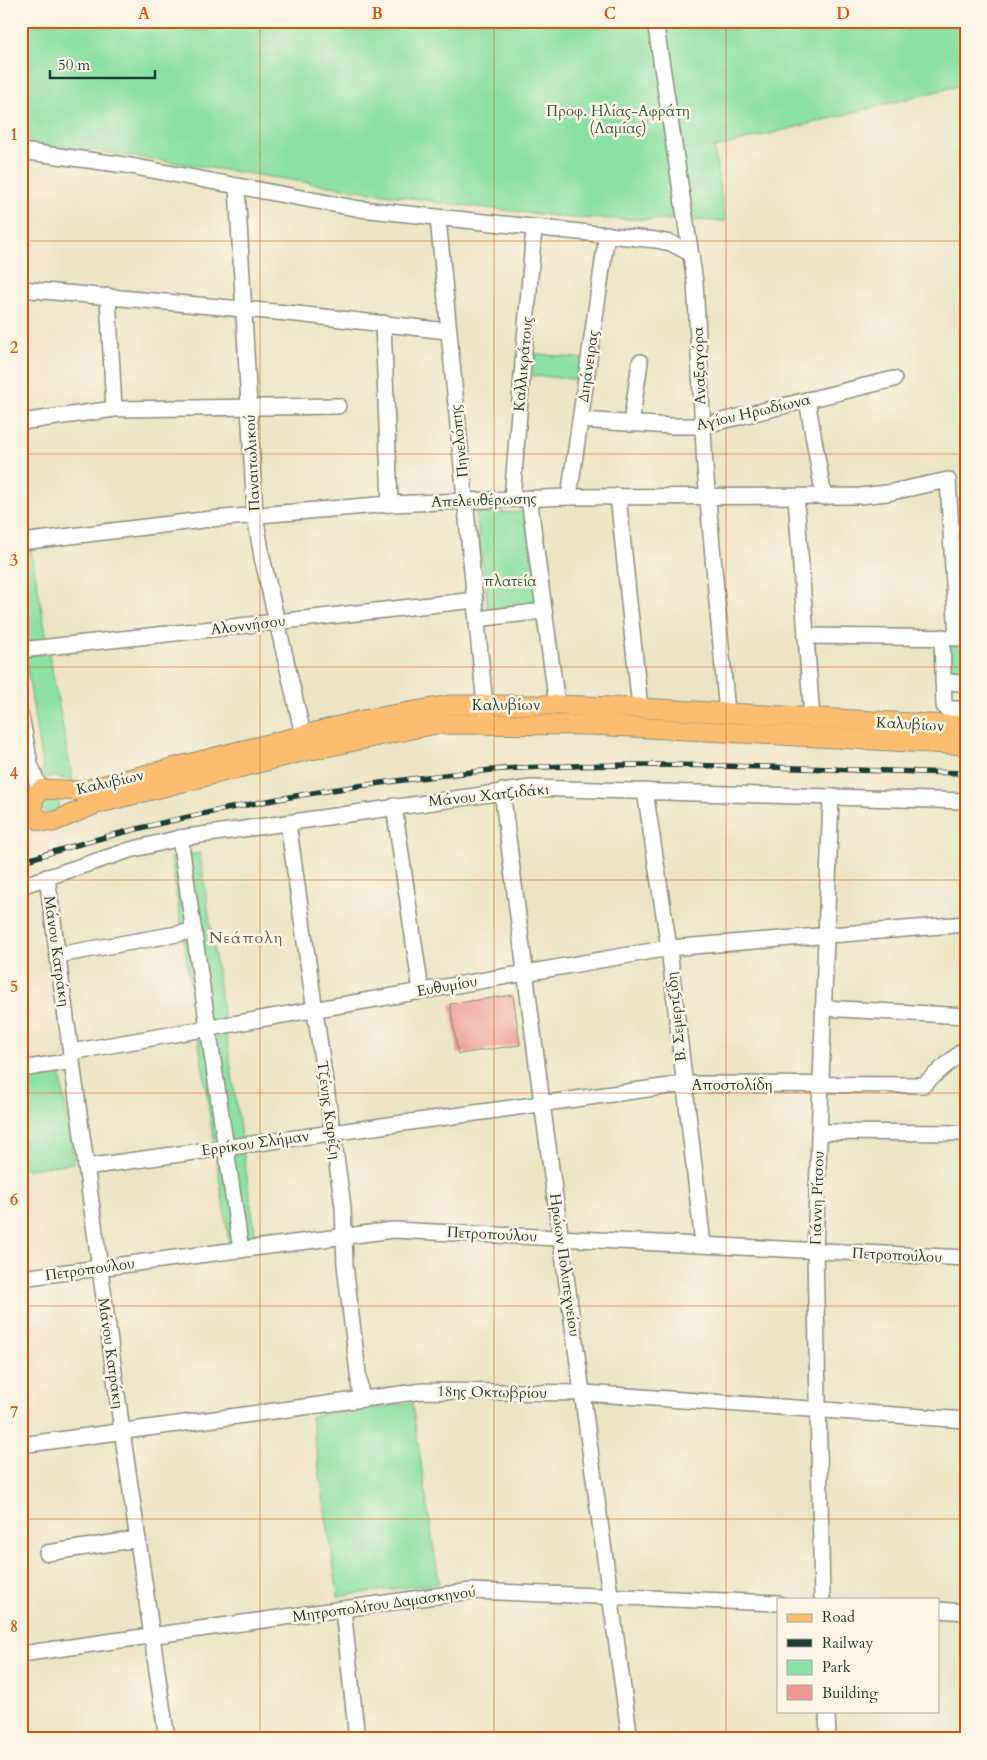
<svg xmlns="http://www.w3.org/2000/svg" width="987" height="1760" font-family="Cardo,serif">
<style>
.green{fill:#8be0a3;stroke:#558e6c}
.building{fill:#ec9893}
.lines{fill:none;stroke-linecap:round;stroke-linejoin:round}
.minor-casing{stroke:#86907c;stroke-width:18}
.major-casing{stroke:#86907c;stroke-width:21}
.minor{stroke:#fff;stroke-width:15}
.major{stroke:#fcbd6f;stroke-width:19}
.rail-casing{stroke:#1f3d34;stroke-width:5.5}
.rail{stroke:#fcf5e5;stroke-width:4;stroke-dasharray:11;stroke-linecap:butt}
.grid{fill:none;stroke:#d45610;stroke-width:1;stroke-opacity:0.55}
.labels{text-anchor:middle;stroke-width:5;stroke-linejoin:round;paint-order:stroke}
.park-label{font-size:15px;fill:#355e4a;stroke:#fcf5e5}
.street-label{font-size:15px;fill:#1f3d34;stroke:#fcf5e5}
.neighbourhood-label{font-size:16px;letter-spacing:1px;fill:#675d55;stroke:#fcf5e5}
.neatline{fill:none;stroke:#d45610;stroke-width:2}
.grid-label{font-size:16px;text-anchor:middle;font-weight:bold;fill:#d45610}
</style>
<rect width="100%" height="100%" fill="#fcf5e5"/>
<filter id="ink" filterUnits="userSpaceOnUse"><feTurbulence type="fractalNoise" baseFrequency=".02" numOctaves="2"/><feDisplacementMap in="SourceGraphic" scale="10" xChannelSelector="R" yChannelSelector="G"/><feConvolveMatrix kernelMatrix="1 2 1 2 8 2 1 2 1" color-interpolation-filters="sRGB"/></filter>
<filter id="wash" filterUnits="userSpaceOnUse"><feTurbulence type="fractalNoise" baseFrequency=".0096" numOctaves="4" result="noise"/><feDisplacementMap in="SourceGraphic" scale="20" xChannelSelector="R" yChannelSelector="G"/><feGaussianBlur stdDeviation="1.12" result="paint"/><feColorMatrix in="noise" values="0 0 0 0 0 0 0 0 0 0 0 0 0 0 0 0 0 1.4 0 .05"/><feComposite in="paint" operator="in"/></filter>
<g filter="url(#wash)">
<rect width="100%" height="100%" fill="#ece4c4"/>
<g class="green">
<path d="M21,21H966V84L714,148L725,221L572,218L444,203L91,150L21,143Z"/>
<path d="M529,353L585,359L582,380L527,375Z"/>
<path d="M525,512L539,604L488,610L476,513Z"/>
<path d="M31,550L47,639L22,642L21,551Z"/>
<path d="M946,644H966V673H950Z"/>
<path d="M49,653L73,781L56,777H44L25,656Z"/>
<path d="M45,795L55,797L59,804L58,811L49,816L38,806Z"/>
<path d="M200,853L257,1246L230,1249L171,858Z"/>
<path d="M60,1072L74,1163L21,1170V1078Z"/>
<path d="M412,1403L439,1583L338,1596L311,1416Z"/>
</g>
<g id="blocks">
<path class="building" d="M513,995L520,1045L458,1054L450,1004Z"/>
</g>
</g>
<g filter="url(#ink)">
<use href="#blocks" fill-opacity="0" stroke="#86907c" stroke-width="1"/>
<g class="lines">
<g class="minor-casing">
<g id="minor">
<path d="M655,21L695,282L705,467L727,713"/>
<path d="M21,151L125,165L360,209L656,240L671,243L690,253"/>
<path d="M237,187L255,515L262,557L303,734"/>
<path d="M438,218L486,716"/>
<path d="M21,289L297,314L447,331"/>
<path d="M108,296L114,409"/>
<path d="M383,323L390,504"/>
<path d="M807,400L824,497"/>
<path d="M580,420L671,426H701L894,379"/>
<path d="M21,422L114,409L338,406"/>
<path d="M631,424L640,362"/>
<path d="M618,496L640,708"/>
<path d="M569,497L607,234"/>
<path d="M529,498L557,705"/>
<path d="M796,498L812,719"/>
<path d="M512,499L534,228"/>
<path d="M21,542L211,519L390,504L569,497L860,496L887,493L948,480L957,637"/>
<path d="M477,619L543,611"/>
<path d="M807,636L966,638"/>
<path d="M942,637L944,706L947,709H966"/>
<path d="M21,650L475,600"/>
<path d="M943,681L966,684"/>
<path d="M21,716L30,764L40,790"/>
<path d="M502,791L542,1103L630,1739"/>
<path d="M645,791L669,948L703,1244"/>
<path d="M394,806L421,991"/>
<path d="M288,823L343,1206L345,1265L361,1398"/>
<path d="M180,838L241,1250"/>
<path d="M47,877L122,1431L167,1739"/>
<path d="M21,886L130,850L180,838L531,788L966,801"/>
<path d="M58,955L194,931"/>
<path d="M823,1008L966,1016"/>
<path d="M71,1052L669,948L966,924"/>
<path d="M21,1069L72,1061"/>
<path d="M819,1132L966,1133"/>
<path d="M86,1167L684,1084L923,1085L966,1048"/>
<path d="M21,1278L393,1230L966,1258"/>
<path d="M21,1445L423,1391L584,1393L966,1420"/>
<path d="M47,1553L138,1539"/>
<path d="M822,1599L815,1251L831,797"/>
<path d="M343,1609L357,1739"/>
<path d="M938,1610L966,1612"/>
<path d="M21,1654L471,1591L778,1603"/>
<path d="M827,1711L828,1739"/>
</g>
</g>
<g class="major-casing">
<path id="major" d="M966,726L640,708L557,705H449L363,720L81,791L42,789L33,798V812L39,820L53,822L96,804L297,753L436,724L592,725L966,745"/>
</g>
<use href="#minor" class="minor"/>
<use href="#major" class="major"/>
<g class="rail-casing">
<path id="rail" d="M21,862C131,826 244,803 358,786C411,779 466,771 520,768C668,760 818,770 966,773"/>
</g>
<use href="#rail" class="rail"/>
</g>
</g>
<path class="grid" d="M260,21V1739M494,21V1739M726,21V1739M21,241H966M21,454H966M21,667H966M21,880H966M21,1093H966M21,1306H966M21,1519H966"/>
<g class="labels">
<g class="park-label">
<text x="618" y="116">Προφ. Ηλίας-Αφράτη<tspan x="618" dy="17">(Λαμίας)</tspan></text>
<text x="510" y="586">πλατεία</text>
</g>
<g class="street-label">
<text transform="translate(523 364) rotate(-85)" y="5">Καλλικράτους</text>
<text transform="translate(588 366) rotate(-82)" y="5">Διηάνειρας</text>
<text transform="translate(699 366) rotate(-92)" y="5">Αναξαγόρα</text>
<text transform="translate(753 412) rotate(-13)" y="5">Αγίου Ηρωδίωνα</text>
<text transform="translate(459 441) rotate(-96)" y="5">Πηνελόπης</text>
<text transform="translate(252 463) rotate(-93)" y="5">Παναιτωλικού</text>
<text transform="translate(484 500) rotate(-2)" y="5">Απελευθέρωσης</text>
<text transform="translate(248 625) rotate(-7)" y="5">Αλοννήσου</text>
<text x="506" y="710">Καλυβίων</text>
<text transform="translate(910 724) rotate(3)" y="5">Καλυβίων</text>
<text transform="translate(110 782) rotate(-13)" y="5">Καλυβίων</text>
<text transform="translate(489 795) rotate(-6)" y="5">Μάνου Χατζιδάκι</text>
<text transform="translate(57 951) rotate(82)" y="5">Μάνου Κατράκη</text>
<text transform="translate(447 986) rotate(-10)" y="5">Ευθυμίου</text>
<text transform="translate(676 1017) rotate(-96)" y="5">Β. Σεμερτζίδη</text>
<text x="732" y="1090">Αποστολίδη</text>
<text transform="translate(329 1110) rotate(82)" y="5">Τζένης Καρέζη</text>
<text transform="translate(255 1143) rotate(-8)" y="5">Ερρίκου Σλήμαν</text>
<text transform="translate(817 1198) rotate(-88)" y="5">Γιάννη Ρίτσου</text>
<text transform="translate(492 1234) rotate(3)" y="5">Πετροπούλου</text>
<text transform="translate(897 1255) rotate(3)" y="5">Πετροπούλου</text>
<text transform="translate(565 1265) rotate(82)" y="5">Ηρώων Πολυτεχνείου</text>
<text transform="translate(90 1269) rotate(-8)" y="5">Πετροπούλου</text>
<text transform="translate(111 1353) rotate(82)" y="5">Μάνου Κατράκη</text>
<text transform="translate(492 1392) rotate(1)" y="5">18ης Οκτωβρίου</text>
<text transform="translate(384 1604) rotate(-8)" y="5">Μητροπολίτου Δαμασκηνού</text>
</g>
<g class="neighbourhood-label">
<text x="246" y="943">Νεάπολη</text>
</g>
</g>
<rect width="987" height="1760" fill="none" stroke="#fcf5e5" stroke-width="55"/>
<rect x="777" y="1598" width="162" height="115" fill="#fcf5e5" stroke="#a4ab9e"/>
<rect x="787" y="1614" width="25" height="8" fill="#fcbd6f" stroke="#a4ab9e"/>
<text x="822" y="1622" font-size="15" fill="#1f3d34">Road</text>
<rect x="787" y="1639" width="25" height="8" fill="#1f3d34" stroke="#a4ab9e"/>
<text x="822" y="1648" font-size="15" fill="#1f3d34">Railway</text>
<rect x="787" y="1660" width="25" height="15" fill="#8be0a3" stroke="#a4ab9e"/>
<text x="822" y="1672" font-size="15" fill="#1f3d34">Park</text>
<rect x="787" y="1685" width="25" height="15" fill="#ec9893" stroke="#a4ab9e"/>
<text x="822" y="1698" font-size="15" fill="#1f3d34">Building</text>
<path d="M50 70v8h105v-8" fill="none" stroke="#1f3d34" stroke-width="2.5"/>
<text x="58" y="70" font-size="15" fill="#1f3d34" stroke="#fcf5e5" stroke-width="4" paint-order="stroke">50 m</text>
<rect x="28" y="28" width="932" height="1704" class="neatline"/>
<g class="grid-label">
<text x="144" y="19">A</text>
<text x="377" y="19">B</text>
<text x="610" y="19">C</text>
<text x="843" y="19">D</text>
<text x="14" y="140">1</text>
<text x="14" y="353">2</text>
<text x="14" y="566">3</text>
<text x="14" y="779">4</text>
<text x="14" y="992">5</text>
<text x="14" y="1205">6</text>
<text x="14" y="1418">7</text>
<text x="14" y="1632">8</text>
</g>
</svg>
